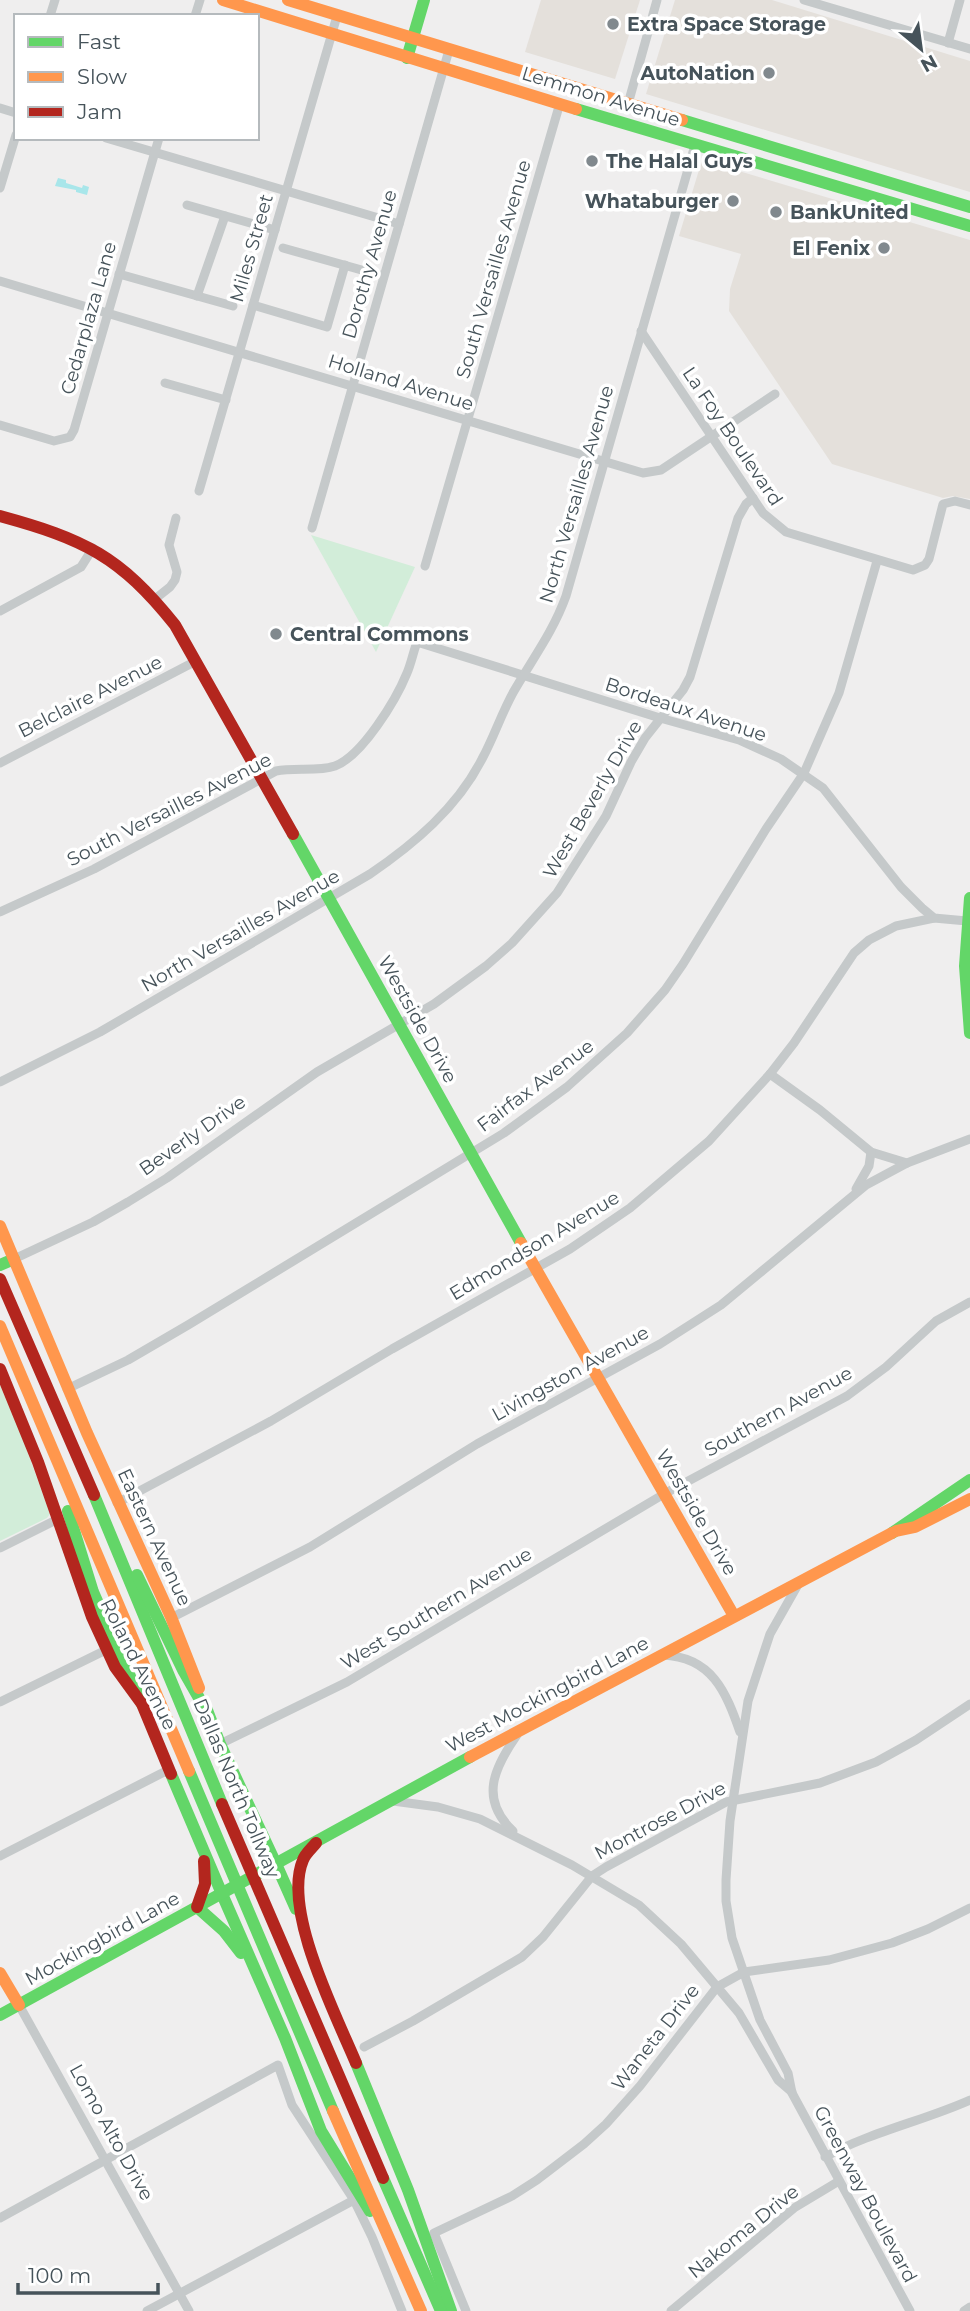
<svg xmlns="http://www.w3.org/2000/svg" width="970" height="2311" font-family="Montserrat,sans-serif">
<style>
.commercial{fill:#e4e0db}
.green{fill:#d2edd9}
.water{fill:#a8e6ea}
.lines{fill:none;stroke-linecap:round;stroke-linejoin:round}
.street{stroke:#c5c9ca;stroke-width:9}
.fast{stroke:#63d668;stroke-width:12}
.slow{stroke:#ff974d;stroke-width:12}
.jam{stroke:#b3261e;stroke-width:12}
.poi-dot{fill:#81898e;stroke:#fff;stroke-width:2.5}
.labels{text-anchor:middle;stroke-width:7;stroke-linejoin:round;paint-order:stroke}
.poi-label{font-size:19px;font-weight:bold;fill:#46535a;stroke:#fff;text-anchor:start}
.street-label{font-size:19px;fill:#46535a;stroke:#fff}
</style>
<rect width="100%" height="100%" fill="#efeeee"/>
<g class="commercial">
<path d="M541,0H640L615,79L525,52Z"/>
<path d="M675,0H772L970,61V192L646,94Z"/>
<path d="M702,160L970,240V499L953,496L943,498L832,464L729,311L730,289L741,254L679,236Z"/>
</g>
<g class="green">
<path d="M311,535L415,567L376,652Z"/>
<path d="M0,1385L21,1434L50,1514L47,1518L0,1541Z"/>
</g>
<path class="water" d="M58,178L66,180V183L82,188L83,185L89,187L87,195L76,192V190L55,186Z"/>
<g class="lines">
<g class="street">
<path d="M804,0L970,49"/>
<path d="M50,16L55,0"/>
<path d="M195,16L200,0"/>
<path d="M948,43L960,0"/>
<path d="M628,104L657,0"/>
<path d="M0,108L16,113"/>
<path d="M106,138L399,224"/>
<path d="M0,188L16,135"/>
<path d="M187,205L275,230"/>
<path d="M283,248L383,276"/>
<path d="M119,274L233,306"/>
<path d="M0,281L643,473L661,470L775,394"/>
<path d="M197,296L225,216"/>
<path d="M253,305L327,327L345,265"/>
<path d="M641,331L763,513L786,532L913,570L925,565L929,559L943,504L955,501L970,505"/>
<path d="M165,383L226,400"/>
<path d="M0,425L54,441L70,437L74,430L159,138"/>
<path d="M199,491L337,16"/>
<path d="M312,528L449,50"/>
<path d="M425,566L560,103"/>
<path d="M155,599L170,587L175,580L177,572L169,545L176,518"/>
<path d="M0,611L81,567L93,548"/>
<path d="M0,763L196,661"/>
<path d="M0,912L94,869L276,771C294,767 318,772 335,766C362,756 396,700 407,673C411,664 413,653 417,642L660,718L739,740L781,759L823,788L901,887L922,908L934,918L967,921"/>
<path d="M770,1074L820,1110L871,1152L907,1163"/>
<path d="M0,1082L100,1032L370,874C414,844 457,808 482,759C494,737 502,712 514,691C533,658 553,632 566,596L695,145"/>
<path d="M856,1189L869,1166L871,1152"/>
<path d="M14,1259L93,1222L128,1202L167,1178L317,1072L434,1004L486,966L512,943L557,893L606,816L631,762L645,738L683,690L690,677L738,518L746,504L753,498"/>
<path d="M67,1389L128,1360L188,1325L504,1133L567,1087L627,1033L665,990L683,964L766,829L804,773L839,693L877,561"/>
<path d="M117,1503L271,1421L392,1349L570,1249L630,1208L709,1141L770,1074L794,1043L854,953L869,940L896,926L934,918"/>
<path d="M0,1548L58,1519"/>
<path d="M800,1581L770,1634L748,1701L730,1821L726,1880V1901L732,1938L760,2020L788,2073L792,2093L910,2311"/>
<path d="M171,1618L310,1547L477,1444L660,1344L721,1305L866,1185L907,1163L970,1139"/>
<path d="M663,1655C712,1657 726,1692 740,1732"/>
<path d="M0,1702L106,1650"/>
<path d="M220,1744L347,1682L664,1494L847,1396L886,1367L936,1321L970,1302"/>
<path d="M393,1801L438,1807L480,1819L572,1865L639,1905L681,1944L739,2013L778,2080L792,2092"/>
<path d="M513,1831C479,1799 494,1768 517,1735"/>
<path d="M0,1856L168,1770"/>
<path d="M19,2005L189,2311"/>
<path d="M364,2047L413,2021L522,1957L543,1937L592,1876L606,1867L726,1802L820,1783L876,1762L916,1740L970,1704"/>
<path d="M825,2157C870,2132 923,2121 970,2100"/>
<path d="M0,2218L278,2065L292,2105L354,2200L372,2237L402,2311"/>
<path d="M147,2311L354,2200"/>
<path d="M466,2311L434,2233L512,2196L537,2180L584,2144L606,2124L640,2086L717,1987L744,1972L829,1960L892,1943L928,1929L970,1908"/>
<path d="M671,2311L794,2208L839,2181"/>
<path d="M964,2311L970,2307"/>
</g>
<g class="fast">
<path d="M407,58L424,0"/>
<path d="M576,109L970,226"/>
<path d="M682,120L970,207"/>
<path d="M293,834L521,1243"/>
<path d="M970,898L965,966L970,1033"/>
<path d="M0,1265L14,1259"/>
<path d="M94,1495L222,1804"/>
<path d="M68,1511L93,1592L142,1704"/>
<path d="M892,1533L970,1480"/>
<path d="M137,1575L183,1670L207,1712"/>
<path d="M205,1705L220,1744L276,1864"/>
<path d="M189,1771L333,2111"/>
<path d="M171,1774L222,1894"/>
<path d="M276,1864L296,1909"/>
<path d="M222,1894L285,2038L321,2131L370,2211"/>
<path d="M197,1907L224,1931L241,1953"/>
<path d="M0,2015L470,1757"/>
<path d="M356,2063L408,2190L451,2311"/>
<path d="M383,2178L441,2311"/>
</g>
<g class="slow">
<path d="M223,0L576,109"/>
<path d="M288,0L682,120"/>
<path d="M0,1226L87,1433L171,1617L199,1688"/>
<path d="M521,1243L734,1616"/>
<path d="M0,1326L189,1771"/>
<path d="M896,1531L915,1527L970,1499"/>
<path d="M470,1757L892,1533"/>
<path d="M0,1973L19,2005"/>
<path d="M333,2111L421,2311"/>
</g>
<g class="jam">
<path d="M0,516C84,539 120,556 175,625L293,834"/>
<path d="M0,1279L94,1495"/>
<path d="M0,1369L38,1462L92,1617L115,1667L142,1704L171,1774"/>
<path d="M222,1804L383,2178"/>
<path d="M316,1843C312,1848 305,1854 303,1860C282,1910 336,2015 356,2063"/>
<path d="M197,1907L205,1884L204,1861"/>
</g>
</g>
<g class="poi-dot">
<circle cx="613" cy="24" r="7"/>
<circle cx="769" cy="73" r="7"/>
<circle cx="592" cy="161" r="7"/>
<circle cx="733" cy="201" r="7"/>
<circle cx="776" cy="212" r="7"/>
<circle cx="884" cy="248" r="7"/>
<circle cx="276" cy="634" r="7"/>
</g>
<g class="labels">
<g class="poi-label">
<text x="627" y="31">Extra Space Storage</text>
<text x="755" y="80" text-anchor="end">AutoNation</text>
<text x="606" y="168">The Halal Guys</text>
<text x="719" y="208" text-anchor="end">Whataburger</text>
<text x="790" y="219">BankUnited</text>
<text x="870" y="255" text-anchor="end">El Fenix</text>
<text x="290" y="641">Central Commons</text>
</g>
<g class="street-label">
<text transform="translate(601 96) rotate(17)" y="7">Lemmon Avenue</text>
<text transform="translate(251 248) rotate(-74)" y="7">Miles Street</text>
<text transform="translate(369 264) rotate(-74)" y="7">Dorothy Avenue</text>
<text transform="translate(493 269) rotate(-74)" y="7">South Versailles Avenue</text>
<text transform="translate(88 318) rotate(-74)" y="7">Cedarplaza Lane</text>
<text transform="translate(401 382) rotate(17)" y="7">Holland Avenue</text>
<text transform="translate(733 436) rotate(56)" y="7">La Foy Boulevard</text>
<text transform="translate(576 494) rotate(-74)" y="7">North Versailles Avenue</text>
<text transform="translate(90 696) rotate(-27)" y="7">Belclaire Avenue</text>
<text transform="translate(686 709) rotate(18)" y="7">Bordeaux Avenue</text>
<text transform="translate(592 799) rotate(-60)" y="7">West Beverly Drive</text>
<text transform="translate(169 809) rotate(-27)" y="7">South Versailles Avenue</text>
<text transform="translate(240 930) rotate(-30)" y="7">North Versailles Avenue</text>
<text transform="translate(418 1019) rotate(61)" y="7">Westside Drive</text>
<text transform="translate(535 1085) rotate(-37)" y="7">Fairfax Avenue</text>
<text transform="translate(192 1135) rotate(-35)" y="7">Beverly Drive</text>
<text transform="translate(534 1245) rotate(-31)" y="7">Edmondson Avenue</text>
<text transform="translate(570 1373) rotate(-29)" y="7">Livingston Avenue</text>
<text transform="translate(778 1411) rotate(-29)" y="7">Southern Avenue</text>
<text transform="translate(697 1512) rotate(60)" y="7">Westside Drive</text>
<text transform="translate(155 1537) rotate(65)" y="7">Eastern Avenue</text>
<text transform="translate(436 1608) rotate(-31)" y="7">West Southern Avenue</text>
<text transform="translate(139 1664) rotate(63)" y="7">Roland Avenue</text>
<text transform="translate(547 1694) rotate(-28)" y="7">West Mockingbird Lane</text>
<text transform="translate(237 1788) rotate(67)" y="7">Dallas North Tollway</text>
<text transform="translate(660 1820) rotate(-28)" y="7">Montrose Drive</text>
<text transform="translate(102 1938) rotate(-29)" y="7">Mockingbird Lane</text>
<text transform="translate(655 2037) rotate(-52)" y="7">Waneta Drive</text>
<text transform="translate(112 2132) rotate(61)" y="7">Lomo Alto Drive</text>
<text transform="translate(866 2194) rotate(62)" y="7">Greenway Boulevard</text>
<text transform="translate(743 2231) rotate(-39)" y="7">Nakoma Drive</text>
</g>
</g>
<rect x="14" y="14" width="245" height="126" fill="#ffffff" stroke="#b5babd" stroke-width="2"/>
<rect x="28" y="37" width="35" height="10" fill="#63d668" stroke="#b5babd" stroke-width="2"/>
<text x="77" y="49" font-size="21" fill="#46535a">Fast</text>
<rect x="28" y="72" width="35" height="10" fill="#ff974d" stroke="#b5babd" stroke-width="2"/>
<text x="77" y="84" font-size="21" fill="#46535a">Slow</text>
<rect x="28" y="107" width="35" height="10" fill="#b3261e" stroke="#b5babd" stroke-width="2"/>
<text x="77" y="119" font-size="21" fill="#46535a">Jam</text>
<g transform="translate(921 49) rotate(151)" stroke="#ffffff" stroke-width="5" paint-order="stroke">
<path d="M0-5L12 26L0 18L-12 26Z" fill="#46535a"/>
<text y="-10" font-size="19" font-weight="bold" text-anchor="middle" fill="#46535a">N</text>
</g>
<path d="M18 2283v10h140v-10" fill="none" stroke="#46535a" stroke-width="3.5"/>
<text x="28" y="2283" font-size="21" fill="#46535a" stroke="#ffffff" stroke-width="5" paint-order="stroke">100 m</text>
</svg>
